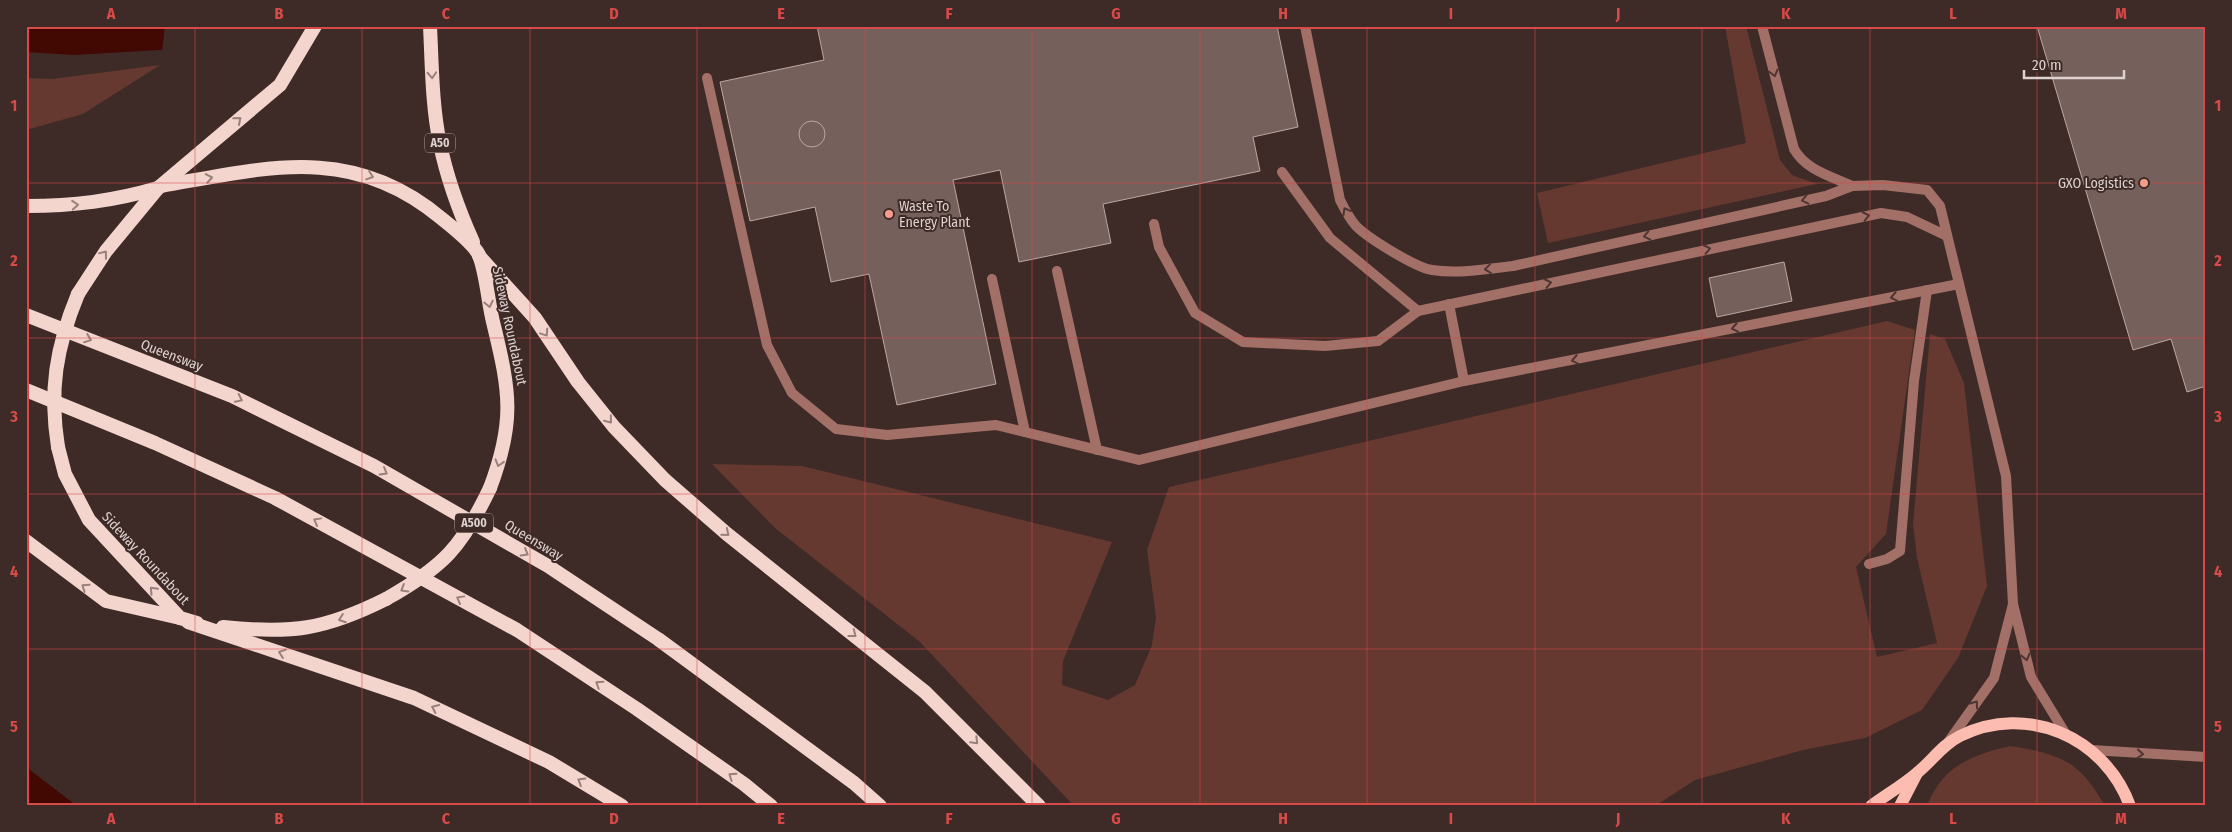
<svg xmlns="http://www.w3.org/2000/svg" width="2232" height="832" font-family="'Fira Sans Condensed',sans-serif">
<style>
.green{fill:#653830}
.water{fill:#420802}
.pier{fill:#3e2b27}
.building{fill:#75605b;stroke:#bea6a1}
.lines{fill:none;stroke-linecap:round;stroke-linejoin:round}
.service{stroke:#a37067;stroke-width:10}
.minor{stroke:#a37067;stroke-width:10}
.tertiary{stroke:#a37067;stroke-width:10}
.primary{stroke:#fcbdb0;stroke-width:12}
.trunk{stroke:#f4d5ce;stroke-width:14}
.trunk-bridge{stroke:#f4d5ce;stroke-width:14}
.oneway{stroke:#4d3531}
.oneway2{stroke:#99807a}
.grid{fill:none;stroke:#d84a49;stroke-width:1;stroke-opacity:0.55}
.poi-dot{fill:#f49d8d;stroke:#3e2b27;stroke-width:2}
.labels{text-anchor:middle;stroke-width:4;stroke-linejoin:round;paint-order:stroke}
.shield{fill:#3e2b27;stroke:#ae9f9d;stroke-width:1}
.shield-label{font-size:12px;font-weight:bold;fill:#ded1cf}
.poi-label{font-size:14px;fill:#ded1cf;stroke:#3e2b27;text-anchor:end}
.street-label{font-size:14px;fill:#ded1cf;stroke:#3e2b27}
.neatline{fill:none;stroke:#d84a49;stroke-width:2}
.grid-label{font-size:16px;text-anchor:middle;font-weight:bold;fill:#d84a49}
</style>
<rect width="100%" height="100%" fill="#3e2b27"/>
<g class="green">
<path d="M1725,26H1746L1780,160L1792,175L1817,184L1548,243L1537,193L1746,143Z"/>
<path d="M160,65L83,114L26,130V78L52,79Z"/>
<path d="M1887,321L1915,330L1886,534L1856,567L1877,657L1937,643L1917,558L1913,524L1930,334L1945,339L1964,383L1987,586L1958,658L1922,710L1865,738L1803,750L1695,780L1655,806H1074L920,642L775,528L712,464L802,466L1112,542L1063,661L1062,685L1108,700L1135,685L1152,645L1156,617L1147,550L1169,487Z"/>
<path d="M2010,746C2060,754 2079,760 2105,806H1927C1942,766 1972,755 2010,746Z"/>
</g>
<g class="water">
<path d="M26,26H283L159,50L74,55L26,52Z"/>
<path d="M26,767L77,806H26Z"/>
</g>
<path class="pier" d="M165,26H285L283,29L162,52Z"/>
<g class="building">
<path d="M817,26H1277L1298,127L1253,137L1260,171L1103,204L1111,243L1019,262L1000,170L953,180L996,384L897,405L869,274L831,282L815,207L750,221L720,82L824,60Z"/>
<path d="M2037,26H2206V386L2187,392L2171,339L2133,350Z"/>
<circle cx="812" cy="134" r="13"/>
<path d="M1784,262L1792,301L1717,317L1709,278Z"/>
</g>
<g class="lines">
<g class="service">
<path d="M1305,26L1340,200C1345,210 1349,218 1356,226C1368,238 1416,268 1432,270C1459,274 1486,269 1513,266L1826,196L1852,186"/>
<path d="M1762,26L1794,149C1806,170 1830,176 1852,186"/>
<path d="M707,78L767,345L792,393L836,429L887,435L996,425L1139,460L1464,381L1959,284"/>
<path d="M1282,172L1330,238L1418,311L1881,213L1907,217L1947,236"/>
<path d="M1154,224L1159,247L1195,313L1243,342L1325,346L1378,341L1418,311"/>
<path d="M1057,271L1097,450"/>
<path d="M992,279L1025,432"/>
<path d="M1449,304L1464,381"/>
<path d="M1869,564L1887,559L1900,551L1914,381L1927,290"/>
</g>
<g class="minor">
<path d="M1852,186L1883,185L1927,190L1940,206L2006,476L2013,604"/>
<path d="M1949,741L1994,678L2013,604L2031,677L2067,736"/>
</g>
<path class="tertiary" d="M2092,750L2206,757"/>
<g class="primary">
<path d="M1871,806C1886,795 1903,785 1917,773C1932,761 1942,745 1960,736C2027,703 2105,737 2130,806"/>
<path d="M1900,806L1916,775"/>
</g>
<g class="trunk">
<path d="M430,26C432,66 432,106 440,144C447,178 459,211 473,242"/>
<path d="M161,186C265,168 352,143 441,218C452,227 473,243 479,255C487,276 488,304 494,326C510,392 515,422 490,488"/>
<path d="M26,206C74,206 113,201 158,188"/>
<path d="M479,256L535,318L578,382L614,427L665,480L727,534L925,692L1039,806"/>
<path d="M78,294L106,251L158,188L280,85L315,26"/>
<path d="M26,315L232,396L374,466L548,566L658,639L854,783L880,806"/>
<path d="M26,390L155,443L275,498L517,630L637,709L744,784L771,806"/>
<path d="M58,447L65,474L89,520L180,618L197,623"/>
<path d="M26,541L106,601L180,618"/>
<path d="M188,622L414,698L549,762L622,806"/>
<path d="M223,627C292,634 324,630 386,599"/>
</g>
<g class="trunk-bridge">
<path d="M58,447C49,391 56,347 78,294"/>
<path d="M386,599C443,567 462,547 490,488"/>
</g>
</g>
<defs><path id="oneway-chevron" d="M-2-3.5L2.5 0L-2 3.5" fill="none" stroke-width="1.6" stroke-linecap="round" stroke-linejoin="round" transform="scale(1.25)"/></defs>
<g class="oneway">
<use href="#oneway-chevron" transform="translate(1774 73) rotate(75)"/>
<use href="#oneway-chevron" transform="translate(1805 200) rotate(167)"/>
<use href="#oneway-chevron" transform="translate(1346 211) rotate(-119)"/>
<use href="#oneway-chevron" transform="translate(1866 216) rotate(-12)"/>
<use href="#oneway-chevron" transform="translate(1647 236) rotate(167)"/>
<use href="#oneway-chevron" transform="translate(1707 249) rotate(-12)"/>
<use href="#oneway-chevron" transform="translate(1488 269) rotate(173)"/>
<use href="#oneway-chevron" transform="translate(1548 283) rotate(-12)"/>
<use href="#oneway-chevron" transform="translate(1894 297) rotate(169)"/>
<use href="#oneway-chevron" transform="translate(1735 328) rotate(169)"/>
<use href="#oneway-chevron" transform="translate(1575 360) rotate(169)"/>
<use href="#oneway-chevron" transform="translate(2026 657) rotate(76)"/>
<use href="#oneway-chevron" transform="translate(1975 704) rotate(-54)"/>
<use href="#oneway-chevron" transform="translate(2140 754) rotate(5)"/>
</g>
<g class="oneway2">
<use href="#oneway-chevron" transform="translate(432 75) rotate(87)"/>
<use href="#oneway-chevron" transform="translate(238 120) rotate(-41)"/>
<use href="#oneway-chevron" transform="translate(370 176) rotate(19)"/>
<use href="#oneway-chevron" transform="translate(209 178) rotate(-10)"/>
<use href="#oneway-chevron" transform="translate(75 205) rotate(-4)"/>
<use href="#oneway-chevron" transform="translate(104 254) rotate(-53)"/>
<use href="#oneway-chevron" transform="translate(489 304) rotate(78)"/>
<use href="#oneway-chevron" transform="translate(545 333) rotate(56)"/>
<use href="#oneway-chevron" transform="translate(88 339) rotate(21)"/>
<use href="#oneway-chevron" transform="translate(239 399) rotate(26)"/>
<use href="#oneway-chevron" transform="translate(609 420) rotate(51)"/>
<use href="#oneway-chevron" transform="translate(499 463) rotate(107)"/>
<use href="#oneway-chevron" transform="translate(384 472) rotate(30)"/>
<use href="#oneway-chevron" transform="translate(317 521) rotate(-151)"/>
<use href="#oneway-chevron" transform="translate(726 533) rotate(40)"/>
<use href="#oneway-chevron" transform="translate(525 553) rotate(30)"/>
<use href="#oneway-chevron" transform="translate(85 587) rotate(-145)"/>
<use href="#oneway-chevron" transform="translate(404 589) rotate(149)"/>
<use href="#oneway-chevron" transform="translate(153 590) rotate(-133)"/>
<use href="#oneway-chevron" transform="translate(460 599) rotate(-151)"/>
<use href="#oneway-chevron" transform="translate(342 619) rotate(160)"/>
<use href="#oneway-chevron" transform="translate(853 634) rotate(38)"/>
<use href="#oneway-chevron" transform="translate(282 653) rotate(-161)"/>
<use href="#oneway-chevron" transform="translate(599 684) rotate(-147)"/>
<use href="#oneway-chevron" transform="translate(435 708) rotate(-155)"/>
<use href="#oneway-chevron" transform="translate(975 741) rotate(45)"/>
<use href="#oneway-chevron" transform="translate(732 776) rotate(-145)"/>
<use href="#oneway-chevron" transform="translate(581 781) rotate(-149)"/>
</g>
<path class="grid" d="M195,26V806M362,26V806M530,26V806M697,26V806M865,26V806M1032,26V806M1200,26V806M1367,26V806M1535,26V806M1702,26V806M1870,26V806M2037,26V806M26,183H2206M26,338H2206M26,494H2206M26,649H2206"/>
<g class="poi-dot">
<circle cx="2144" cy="183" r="5"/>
<circle cx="889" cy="214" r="5"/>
</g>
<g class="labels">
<g class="shield">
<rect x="425" y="133.5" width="30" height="19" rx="4"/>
<rect x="455" y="513.5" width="38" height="19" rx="4"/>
</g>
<g class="shield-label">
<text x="440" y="147">A50</text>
<text x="474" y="527">A500</text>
</g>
<g class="poi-label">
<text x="2134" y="188">GXO Logistics</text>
<text x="899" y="211" text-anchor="start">Waste To<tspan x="899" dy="16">Energy Plant</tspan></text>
</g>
<g class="street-label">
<text transform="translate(510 326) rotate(78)" y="5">Sideway Roundabout</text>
<text transform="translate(172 355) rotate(21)" y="5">Queensway</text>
<text transform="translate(534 540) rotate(31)" y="5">Queensway</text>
<text transform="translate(146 558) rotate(47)" y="5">Sideway Roundabout</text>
</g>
</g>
<rect width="2232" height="832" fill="none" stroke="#3e2b27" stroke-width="55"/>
<path d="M2024 70v8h100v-8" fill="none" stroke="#ded1cf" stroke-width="2.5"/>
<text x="2032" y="70" font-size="15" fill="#ded1cf" stroke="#3e2b27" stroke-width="4" paint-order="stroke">20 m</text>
<rect x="28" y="28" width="2176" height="776" class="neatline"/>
<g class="grid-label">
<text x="111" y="19">A</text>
<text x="279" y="19">B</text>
<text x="446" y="19">C</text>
<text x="614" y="19">D</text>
<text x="781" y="19">E</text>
<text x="949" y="19">F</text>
<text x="1116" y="19">G</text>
<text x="1283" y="19">H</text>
<text x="1451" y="19">I</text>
<text x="1618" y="19">J</text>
<text x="1786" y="19">K</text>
<text x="1953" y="19">L</text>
<text x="2121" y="19">M</text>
<text x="14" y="111">1</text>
<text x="2218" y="111">1</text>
<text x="14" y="266">2</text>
<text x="2218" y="266">2</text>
<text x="14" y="422">3</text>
<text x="2218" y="422">3</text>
<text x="14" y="577">4</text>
<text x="2218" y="577">4</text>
<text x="14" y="732">5</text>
<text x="2218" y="732">5</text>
<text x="111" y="824">A</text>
<text x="279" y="824">B</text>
<text x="446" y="824">C</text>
<text x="614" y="824">D</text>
<text x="781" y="824">E</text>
<text x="949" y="824">F</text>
<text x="1116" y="824">G</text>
<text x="1283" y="824">H</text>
<text x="1451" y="824">I</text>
<text x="1618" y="824">J</text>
<text x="1786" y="824">K</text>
<text x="1953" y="824">L</text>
<text x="2121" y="824">M</text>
</g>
</svg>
